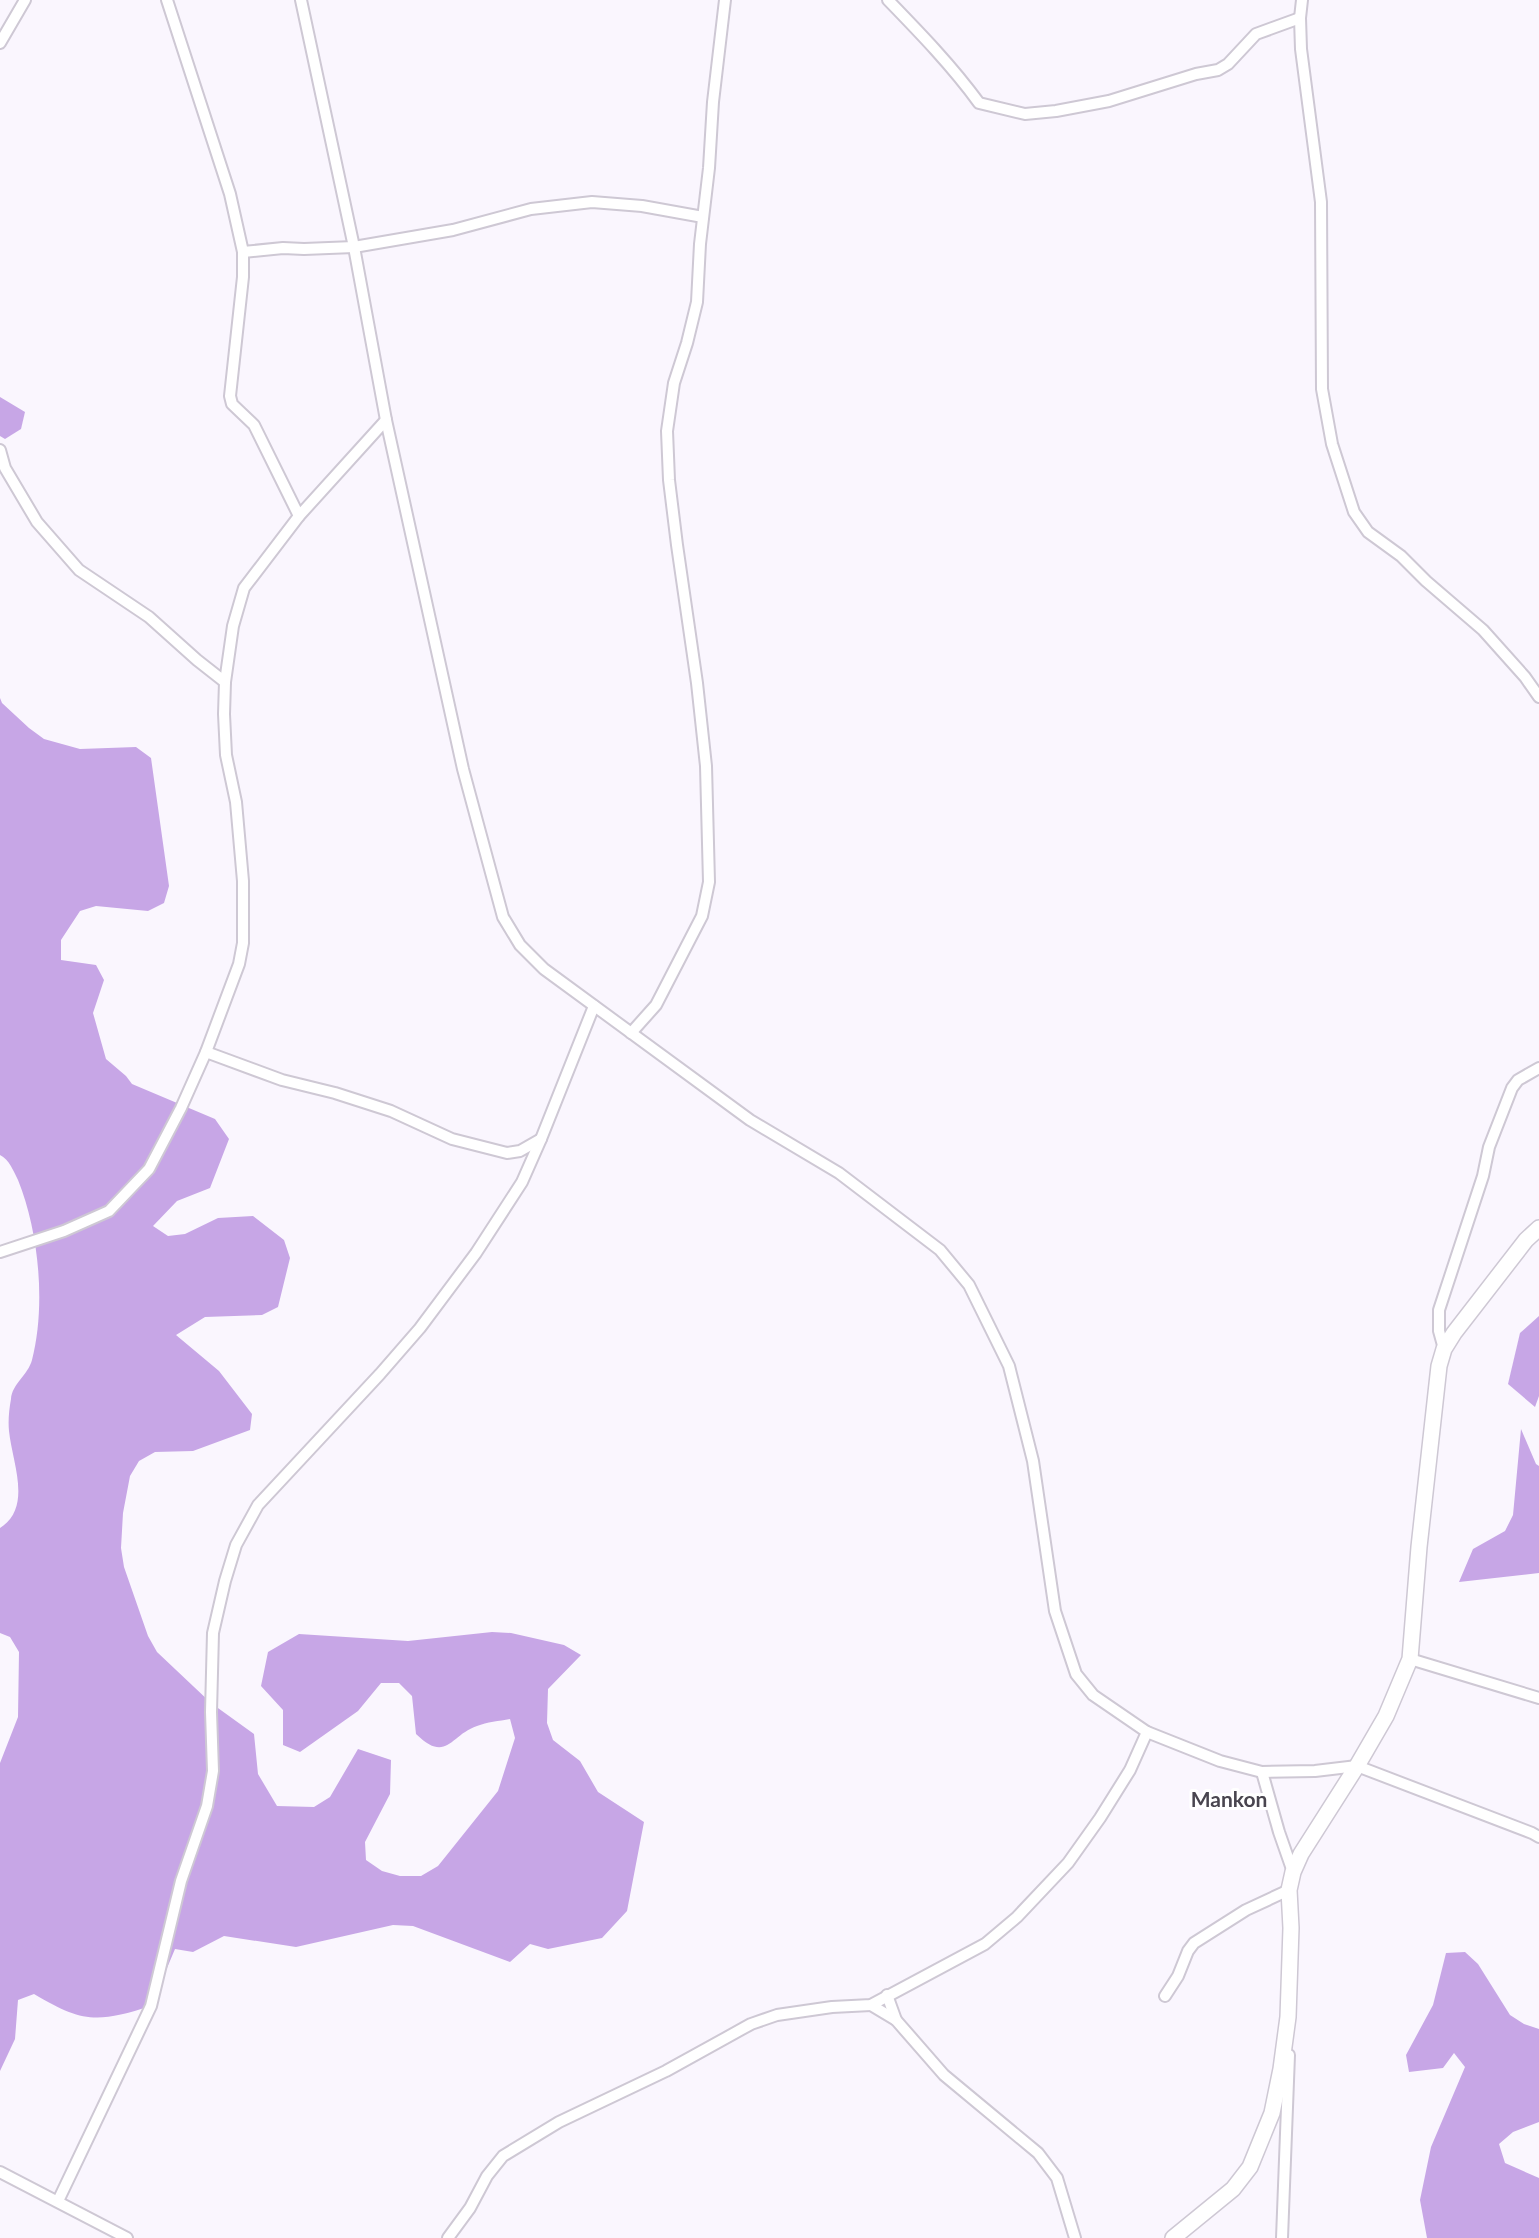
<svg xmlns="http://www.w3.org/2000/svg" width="1539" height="2238" font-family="Lato,sans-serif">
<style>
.forest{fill:#c7a6e6}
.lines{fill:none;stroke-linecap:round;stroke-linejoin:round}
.street-casing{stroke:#cec8d4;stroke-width:14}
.secondary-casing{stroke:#cec8d4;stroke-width:18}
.street{stroke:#fff;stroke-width:10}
.secondary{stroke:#fff;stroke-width:15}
.labels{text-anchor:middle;stroke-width:6;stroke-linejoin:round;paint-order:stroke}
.quarter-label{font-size:21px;font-weight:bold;fill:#49454f;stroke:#fff}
</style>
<rect width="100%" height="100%" fill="#faf6fe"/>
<g class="forest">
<path d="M0,397L25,412L21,429L5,439L0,436Z"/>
<path d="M0,698L2,703L29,728L44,739L80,749L136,747L151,758L169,886L164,903L148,911L96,906L80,911L61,940V960L96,965L104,980L93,1013L106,1059L126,1076L132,1084L215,1119L229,1139L210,1188L177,1201L153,1226L168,1236L185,1234L218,1218L253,1216L284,1240L290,1258L278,1307L262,1315L205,1317L176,1335L219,1371L252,1414L250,1430L193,1451L155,1452L139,1461L130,1476L123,1513L121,1548L124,1567L148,1636L157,1652L211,1703L254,1734L258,1774L277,1806L314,1807L330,1797L358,1749L391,1760L390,1794L365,1842L366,1860L382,1871L400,1876H421L438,1866L498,1791L515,1738L510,1719C499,1721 487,1722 477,1726C450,1735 447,1764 416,1734L412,1696L399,1683H381L358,1711L300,1752L283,1745V1710L261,1686L268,1652L299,1634L408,1641L492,1632L511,1633L564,1645L581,1655L548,1689L547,1723L553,1740L580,1761L598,1792L644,1822L627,1911L602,1938L548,1949L530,1944L510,1962L413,1926L393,1925L296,1947L224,1936L193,1952L175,1949L151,2006C97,2023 83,2023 34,1994L18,2000L15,2039L0,2071V1763L18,1717L19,1652L10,1637L0,1633V1528C33,1507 12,1462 9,1431C8,1421 9,1410 11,1399C12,1384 28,1375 32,1360C46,1306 39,1232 18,1180C14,1172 9,1159 0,1155Z"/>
<path d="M1539,1316V1396L1535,1407L1508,1384L1520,1333Z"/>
<path d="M1521,1429L1536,1464L1539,1466V1573L1459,1582L1473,1549L1505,1531L1513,1515Z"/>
<path d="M1465,1952L1478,1964L1510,2015L1524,2024L1539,2029V2122L1513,2132L1499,2144L1505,2163L1539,2178V2238H1427L1420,2200L1431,2147L1465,2067L1454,2053L1443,2068L1409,2072L1406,2055L1433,2005L1446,1953Z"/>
</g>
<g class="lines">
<g class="street-casing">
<g id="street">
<path d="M167,0L230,194L243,252V277L230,396L232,404L254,425L299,516"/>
<path d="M301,0L354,247L386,420L463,769L503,917L520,945L544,969L750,1120L839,1173L940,1250L969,1285L1009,1366L1033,1461L1055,1611L1076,1674L1093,1695L1147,1732L1220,1761L1262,1772L1315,1771L1357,1766L1532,1833L1539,1837"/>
<path d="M888,0C920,33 952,66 979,103L1025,114L1056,111L1109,101L1196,74L1218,70L1228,64L1256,34L1300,18"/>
<path d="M1302,0L1300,18L1301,49L1321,202L1322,389L1332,444L1354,512L1368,532L1401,556L1426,581L1483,630L1525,677L1539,697"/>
<path d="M0,43L25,0"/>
<path d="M243,252L283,248L304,249L354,247L453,230L531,209L592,202L642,206L703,217"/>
<path d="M0,450L5,468L37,522L79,570L149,617L197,660L225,682"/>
<path d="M631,1033L656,1005L702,916L709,882L706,766L697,683L677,545L669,480L667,431L674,383L687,343L697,302L700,244L709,168L713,102L725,0"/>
<path d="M206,1052L282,1080L335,1093L391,1111L452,1139L507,1153L520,1151L541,1139"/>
<path d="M0,1252L64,1231L109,1211L149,1169L181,1108L206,1052L239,964L243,943V881L236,802L226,755L224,714L225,682L233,626L244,588L299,516L386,420"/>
<path d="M1444,1349L1439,1331V1310L1483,1176L1489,1147L1512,1088L1518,1080L1539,1068"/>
<path d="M1410,1659L1539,1698"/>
<path d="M1262,1772L1279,1832L1293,1872"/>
<path d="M887,1995L896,2020"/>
<path d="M1165,1996L1178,1976L1188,1951L1194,1943L1246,1910L1289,1890"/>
<path d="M871,2005L896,2020L944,2075L1038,2153L1057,2178L1075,2238"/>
<path d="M0,2172L127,2238"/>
<path d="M58,2201L151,2006L181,1881L207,1806L213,1771L211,1712L213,1633L225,1581L236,1545L258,1505L380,1374L420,1328L476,1253L522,1182L541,1139L594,1006"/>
<path d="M448,2238L470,2208L487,2176L503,2156L559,2122L666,2071L751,2024L777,2015L832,2007L871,2005L985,1944L1017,1917L1068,1863L1100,1818L1130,1770L1147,1732"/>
<path d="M1282,2238L1289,2055"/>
</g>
</g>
<g class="secondary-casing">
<path id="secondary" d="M1173,2238L1233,2189L1250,2167L1272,2113L1281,2069L1288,2017L1291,1928L1289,1890L1293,1872L1301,1854L1357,1766L1386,1716L1410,1659L1419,1547L1439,1366L1444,1349L1454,1333L1526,1240L1539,1228"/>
</g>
<use href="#street" class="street"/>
<use href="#secondary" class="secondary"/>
</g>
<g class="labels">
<g class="quarter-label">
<text x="1229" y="1807">Mankon</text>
</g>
</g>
</svg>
